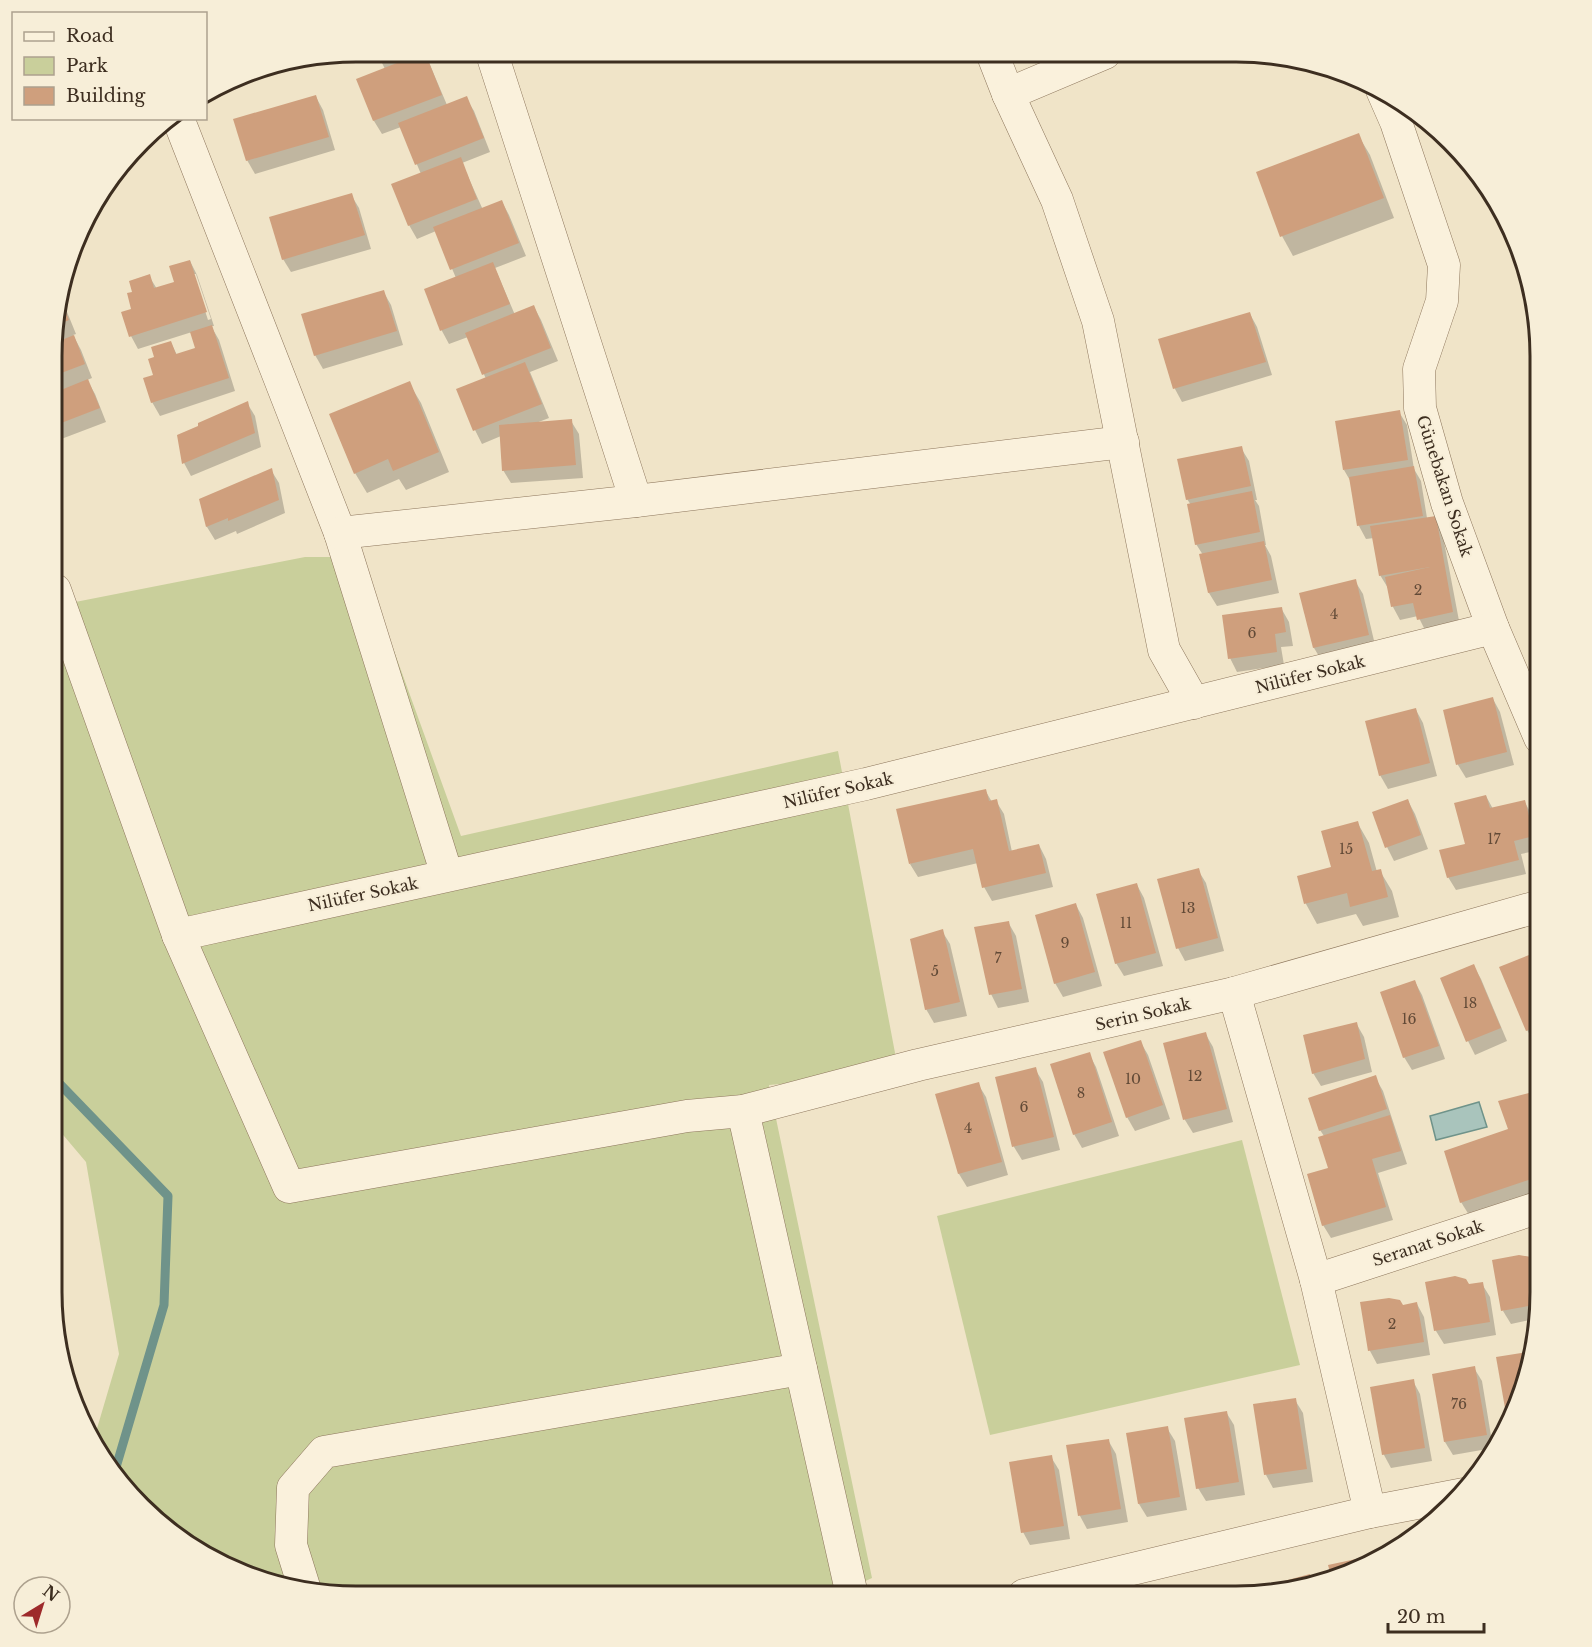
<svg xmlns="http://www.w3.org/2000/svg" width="1592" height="1647" font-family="'Libre Baskerville',serif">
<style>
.green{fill:#c9cf9b}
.water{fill:#a9c4bc;stroke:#6f938a;stroke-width:1.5}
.shadow{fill:#0003;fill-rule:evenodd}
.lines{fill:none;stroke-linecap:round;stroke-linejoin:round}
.stream{stroke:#6f938a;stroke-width:9}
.building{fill:#cf9f7d}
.minor-casing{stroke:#8d765c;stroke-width:33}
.minor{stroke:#faf1dc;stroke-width:32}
.labels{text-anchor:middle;stroke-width:4.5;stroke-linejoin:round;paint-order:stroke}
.number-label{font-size:14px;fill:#624a37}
.street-label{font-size:16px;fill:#3d2e20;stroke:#f7eed8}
.rim{fill:none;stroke:#3d2e20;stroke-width:3}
</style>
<rect width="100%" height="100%" fill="#f0e4c8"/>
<g class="green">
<path d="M305,557H360L461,836L838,751L899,1074L769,1085L872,1578L835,1595H336L276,1586L203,1555L154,1520L102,1461L93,1442L119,1354L86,1162L53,1123L55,606Z"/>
<path d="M1242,1140L1300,1365L990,1435L937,1216Z"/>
</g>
<path class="water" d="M1479,1102L1487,1127L1436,1140L1430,1116Z"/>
<g class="shadow">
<path d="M376,51H445L427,58L447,105L466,98L474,111L490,152L462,163L483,210L502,202L509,215L526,256L495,268L515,315L534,307L541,320L558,361L530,372L549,418L536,423L571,421L579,434L583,478L511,483L503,470L501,436L482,444L475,430L458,390L486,379L468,337L449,344L442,331L426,290L456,278L436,231L417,239L409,225L421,174L401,127L382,134L374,121L358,80L385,69Z"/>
<path d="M277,64L248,73L257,67Z"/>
<path d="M316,97L323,110L335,150L255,174L247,160Z"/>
<path d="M1358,135L1370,155L1394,218L1293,256L1282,236Z"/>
<path d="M351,195L359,208L371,249L291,272L283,259Z"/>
<path d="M190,261L197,275L214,326H211L219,340L235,391L160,416L152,402L156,358L171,343L177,355L197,349L192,332L138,349L131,336L134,293L149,276L157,289L176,283ZM193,274H196L211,319L208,320Z"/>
<path d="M383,291L391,305L403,345L323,369L315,355Z"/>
<path d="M58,294L65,307L76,334L73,335L81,350L92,378L87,380L95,394L106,422L56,441Z"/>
<path d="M1250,314L1257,327L1272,375L1182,402L1175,389L1160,340Z"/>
<path d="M409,383L421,403L449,472L406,490L399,479L367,493L355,473Z"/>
<path d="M247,403L255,416L261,447L191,476L184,463L200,427Z"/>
<path d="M1399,412L1407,425L1414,469L1421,481L1427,518L1435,517L1442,531L1460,626L1426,632L1418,616L1400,620L1393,607L1388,588L1380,575L1374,538L1366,539L1359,526L1351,482L1344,470Z"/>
<path d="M1241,448L1249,461L1257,500H1255L1259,506L1266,545H1265L1271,556L1279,593L1217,606L1209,593L1201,555H1203L1196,544L1191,505L1187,499Z"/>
<path d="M271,470L279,483L285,513L237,534L236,531L215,540L207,527L201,500Z"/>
<path d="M1355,581L1363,594L1376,649L1322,661L1314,648L1301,594Z"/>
<path d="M1281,608L1289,622L1293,646L1281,647L1284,665L1237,672L1230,658Z"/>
<path d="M1493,699L1500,712L1514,765L1466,778L1458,765L1444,711Z"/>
<path d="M1416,710L1423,723L1437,776L1388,789L1380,775Z"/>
<path d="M985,790L992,802L996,801L1004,814L1012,852L1039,845L1046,859L1053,887L992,901L984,887L978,863L918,877L910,864Z"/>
<path d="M1486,796L1493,809L1524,801L1532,815L1540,850L1521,854L1526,874L1456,890L1448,877L1467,845Z"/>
<path d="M1408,801L1415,814L1428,849L1394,861L1387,847Z"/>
<path d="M1357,822L1369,843L1377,872L1380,871L1392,891L1399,917L1363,926L1356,914L1317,924L1306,904L1298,877L1333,868Z"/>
<path d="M1198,870L1206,883L1224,951L1185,961L1178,948Z"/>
<path d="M1137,885L1144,898L1163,966L1124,976L1116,963Z"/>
<path d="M1076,905L1083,918L1102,986L1063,997L1055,983Z"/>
<path d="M1008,922L1016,936L1029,1002L998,1008L991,994Z"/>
<path d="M942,931L950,944L967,1016L934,1023L926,1009Z"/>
<path d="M1533,954L1540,967V1041L1535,1043L1527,1030Z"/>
<path d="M1473,965L1481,979L1507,1041L1475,1055L1468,1041L1441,979Z"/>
<path d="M1415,982L1422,995L1445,1059L1412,1070L1404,1057Z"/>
<path d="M1356,1023L1364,1037L1372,1072L1321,1086L1313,1073Z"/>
<path d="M1205,1033L1213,1047L1233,1122L1193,1133L1185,1120L1164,1044Z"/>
<path d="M1140,1041L1148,1055L1170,1119L1135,1131L1127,1117Z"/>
<path d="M1089,1054L1096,1067L1119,1136L1082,1148L1074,1134Z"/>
<path d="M1035,1069L1043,1082L1060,1150L1022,1160L1014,1147L996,1078Z"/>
<path d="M1375,1077L1383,1091L1407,1164L1378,1173L1393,1220L1331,1238L1323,1225L1330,1169L1324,1136L1320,1130Z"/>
<path d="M978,1084L986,1097L1008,1175L967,1187L959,1174L937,1095Z"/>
<path d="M1536,1093L1540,1099V1192L1469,1215L1461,1202Z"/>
<path d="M1540,1263L1539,1318L1511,1324L1503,1311L1534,1264Z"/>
<path d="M1427,1283L1469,1286L1482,1284L1490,1297L1496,1335L1444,1344L1436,1331Z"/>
<path d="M1362,1303L1403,1307L1417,1304L1424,1317L1430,1355L1377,1364L1370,1351Z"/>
<path d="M1474,1368L1482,1381L1493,1448L1453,1455L1445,1442Z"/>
<path d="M1413,1381L1420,1394L1432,1461L1391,1468L1384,1455L1372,1388Z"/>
<path d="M1295,1400L1303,1413L1313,1482L1273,1488L1266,1475Z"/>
<path d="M1226,1412L1234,1425L1245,1495L1206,1501L1198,1488Z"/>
<path d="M1167,1428L1175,1441L1187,1510L1147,1517L1139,1504L1128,1435Z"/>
<path d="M1108,1440L1116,1454L1128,1522L1087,1529L1080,1516L1068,1447Z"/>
<path d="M1051,1457L1059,1470L1070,1539L1030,1545L1023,1532Z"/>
<path d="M1388,1553L1334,1580H1333L1330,1566Z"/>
</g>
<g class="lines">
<path class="stream" d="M53,1077L168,1196L164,1305L114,1474"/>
</g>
<g class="building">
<path d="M374,51H403L378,61Z"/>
<path d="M425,52L442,95L373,121L356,79Z"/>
<path d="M316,95L329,137L246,161L233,119Z"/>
<path d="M467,96L484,138L415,165L398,123Z"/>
<path d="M1359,133L1384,198L1280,237L1256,172Z"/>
<path d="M461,157L477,199L408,226L391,184Z"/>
<path d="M352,193L365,235L282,260L269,217Z"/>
<path d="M502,200L519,243L450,270L433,227Z"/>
<path d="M190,260L207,312L129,337L121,312L131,309L127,293L132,292L129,281L150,274L154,288L174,282L169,266Z"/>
<path d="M493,262L510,304L440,331L424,289Z"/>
<path d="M384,290L397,331L314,356L301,314Z"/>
<path d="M58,293L69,320L57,325V296Z"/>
<path d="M534,305L551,348L482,375L465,333Z"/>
<path d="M1250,312L1266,362L1173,389L1158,339Z"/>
<path d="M212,325L229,378L151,403L143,378L153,375L148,359L154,357L151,347L171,341L176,354L195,348L190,332Z"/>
<path d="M74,335L85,364L56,375L57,342Z"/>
<path d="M525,362L542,404L473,431L456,389Z"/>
<path d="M88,379L100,408L56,425V392Z"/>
<path d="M410,381L439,452L393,471L388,459L354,474L329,414Z"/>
<path d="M248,401L255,433L182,464L177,435L198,426V423Z"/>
<path d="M1400,410L1408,460L1343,470L1335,421Z"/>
<path d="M572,419L576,465L502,471L499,425Z"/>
<path d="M1242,446L1251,486L1186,500L1177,459Z"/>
<path d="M1414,466L1423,516L1357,526L1349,477Z"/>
<path d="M272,468L279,500L228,521V518L206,527L199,499Z"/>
<path d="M1252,491L1260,532L1195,545L1187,504Z"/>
<path d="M1436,516L1453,612L1417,620L1413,603L1391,607L1385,577L1430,567L1379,576L1370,526Z"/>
<path d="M1264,541L1272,580L1208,593L1199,554Z"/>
<path d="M1356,579L1369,635L1313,648L1299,593Z"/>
<path d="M1282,607L1286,632L1275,634L1277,652L1228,659L1222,615Z"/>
<path d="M1493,697L1507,752L1456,765L1443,710Z"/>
<path d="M1416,708L1430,763L1379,776L1365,721Z"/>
<path d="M986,789L989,801L997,799L1009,851L1039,844L1046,873L982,888L973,849L909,864L896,809Z"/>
<path d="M1486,795L1490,808L1525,800L1534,836L1514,841L1519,860L1447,878L1439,850L1465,844L1454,803Z"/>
<path d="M1408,799L1421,835L1385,848L1372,812Z"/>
<path d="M1358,821L1372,871L1381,869L1388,897L1350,907L1347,893L1304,904L1297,876L1331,867L1321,831Z"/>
<path d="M1199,868L1218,938L1176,949L1157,879Z"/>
<path d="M1137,883L1156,953L1115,964L1096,894Z"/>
<path d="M1076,903L1095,972L1054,984L1035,915Z"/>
<path d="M1009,921L1022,989L989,995L974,927Z"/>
<path d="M943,929L960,1002L925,1010L910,939Z"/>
<path d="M1534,953L1540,968V1025L1526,1031L1499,967Z"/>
<path d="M1474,964L1501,1028L1466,1042L1440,978Z"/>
<path d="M1415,980L1439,1046L1403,1058L1380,992Z"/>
<path d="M1357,1022L1365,1059L1312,1074L1303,1035Z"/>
<path d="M1206,1032L1227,1109L1183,1120L1163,1043Z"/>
<path d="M1141,1040L1163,1105L1126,1118L1103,1052Z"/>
<path d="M1090,1052L1112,1122L1073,1135L1050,1064Z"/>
<path d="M1036,1067L1054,1137L1012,1147L995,1077Z"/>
<path d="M1376,1075L1387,1109L1319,1131L1308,1098Z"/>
<path d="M979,1082L1002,1162L958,1174L935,1094Z"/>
<path d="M1537,1091L1540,1099V1176L1460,1203L1444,1151L1508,1129L1498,1101Z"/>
<path d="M1390,1115L1401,1151L1372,1159L1386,1207L1322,1226L1307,1174L1328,1168L1318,1137Z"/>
<path d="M1519,1255L1531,1257L1535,1262L1540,1261V1304L1501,1311L1492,1260Z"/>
<path d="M1455,1276L1466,1279L1469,1284L1483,1282L1490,1322L1434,1331L1425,1282Z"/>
<path d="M1389,1298L1400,1300L1403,1305L1417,1302L1424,1342L1368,1351L1360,1302Z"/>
<path d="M1534,1351L1531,1371L1508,1425L1496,1357Z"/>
<path d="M1475,1366L1487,1435L1444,1442L1432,1374Z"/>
<path d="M1414,1379L1425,1448L1382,1455L1370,1387Z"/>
<path d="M1296,1398L1307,1469L1264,1475L1253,1404Z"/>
<path d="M1227,1411L1239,1482L1196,1489L1184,1418Z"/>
<path d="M1168,1426L1180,1497L1138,1504L1126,1433Z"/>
<path d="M1109,1439L1121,1509L1078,1516L1066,1445Z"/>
<path d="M1052,1455L1064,1526L1021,1533L1009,1462Z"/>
<path d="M1389,1552V1553L1332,1580L1328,1565Z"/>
<path d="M1310,1574L1312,1584L1271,1593L1269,1585Z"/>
</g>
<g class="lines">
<g class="minor-casing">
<g id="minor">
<path d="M491,51L636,501"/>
<path d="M992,53L1008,94L1057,200L1098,321L1164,650L1194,703"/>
<path d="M1382,90L1396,122L1444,265L1442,301L1419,369L1420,408L1447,503L1493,628L1540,738"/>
<path d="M1008,94L1105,53"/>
<path d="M178,118L340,533L447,875"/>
<path d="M340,533L636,501L1123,442"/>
<path d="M55,590L178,935L289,1187L687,1116L743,1111L918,1065L1234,993L1540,906"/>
<path d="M178,935L866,784L1493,628"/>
<path d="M1234,993L1316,1280L1370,1512"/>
<path d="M743,1111L852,1595"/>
<path d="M1316,1280L1540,1207"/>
<path d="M305,1590L291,1545L293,1488L324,1452L801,1369"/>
<path d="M1024,1595L1370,1512L1464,1494"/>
</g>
</g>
<use href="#minor" class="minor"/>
</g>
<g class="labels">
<g class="number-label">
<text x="1418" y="595">2</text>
<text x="1334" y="619">4</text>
<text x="1252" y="638">6</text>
<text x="1494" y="844">17</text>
<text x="1346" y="854">15</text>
<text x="1188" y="913">13</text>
<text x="1126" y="928">11</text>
<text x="1065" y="948">9</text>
<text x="998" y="963">7</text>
<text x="935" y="976">5</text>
<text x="1470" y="1008">18</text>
<text x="1409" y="1024">16</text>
<text x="1195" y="1081">12</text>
<text x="1133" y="1084">10</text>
<text x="1081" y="1098">8</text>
<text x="1024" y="1112">6</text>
<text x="968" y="1133">4</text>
<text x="1392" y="1329">2</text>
<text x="1459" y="1409">76</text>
</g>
<g class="street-label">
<text transform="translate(1445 486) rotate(72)" y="6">Günebakan Sokak</text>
<text transform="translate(1310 674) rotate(-14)" y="6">Nilüfer Sokak</text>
<text transform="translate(838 790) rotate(-13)" y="6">Nilüfer Sokak</text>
<text transform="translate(363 894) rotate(-12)" y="6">Nilüfer Sokak</text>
<text transform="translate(1143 1014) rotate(-13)" y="6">Serin Sokak</text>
<text transform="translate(1428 1243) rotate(-18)" y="6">Seranat Sokak</text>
</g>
</g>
<path d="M0 0H1592V1647H0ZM356 62H1236A294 294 0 0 1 1530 356V1292A294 294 0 0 1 1236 1586H356A294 294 0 0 1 62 1292V356A294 294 0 0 1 356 62Z" fill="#f7eed8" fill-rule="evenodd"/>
<path class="rim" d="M356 62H1236A294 294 0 0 1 1530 356V1292A294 294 0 0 1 1236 1586H356A294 294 0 0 1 62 1292V356A294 294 0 0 1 356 62Z"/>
<rect x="12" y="12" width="195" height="108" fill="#f7eed8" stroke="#ada18e" stroke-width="1.5"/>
<rect x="24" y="32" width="30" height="9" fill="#faf1dc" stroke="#ada18e" stroke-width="1.5"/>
<text x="66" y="42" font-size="18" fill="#3d2e20">Road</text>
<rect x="24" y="57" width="30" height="18" fill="#c9cf9b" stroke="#ada18e" stroke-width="1.5"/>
<text x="66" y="72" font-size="18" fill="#3d2e20">Park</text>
<rect x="24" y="87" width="30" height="18" fill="#cf9f7d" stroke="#ada18e" stroke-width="1.5"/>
<text x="66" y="102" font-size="18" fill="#3d2e20">Building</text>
<g transform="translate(42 1605) rotate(38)"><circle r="28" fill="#f7eed8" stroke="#ada18e" stroke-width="1.5"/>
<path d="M0-4.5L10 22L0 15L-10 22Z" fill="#9e2a2b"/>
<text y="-9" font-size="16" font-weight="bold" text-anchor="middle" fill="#3d2e20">N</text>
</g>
<path d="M1388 1623v9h96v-9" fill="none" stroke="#3d2e20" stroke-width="3"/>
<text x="1397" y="1623" font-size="18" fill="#3d2e20" stroke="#f7eed8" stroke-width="4.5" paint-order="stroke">20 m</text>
</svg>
